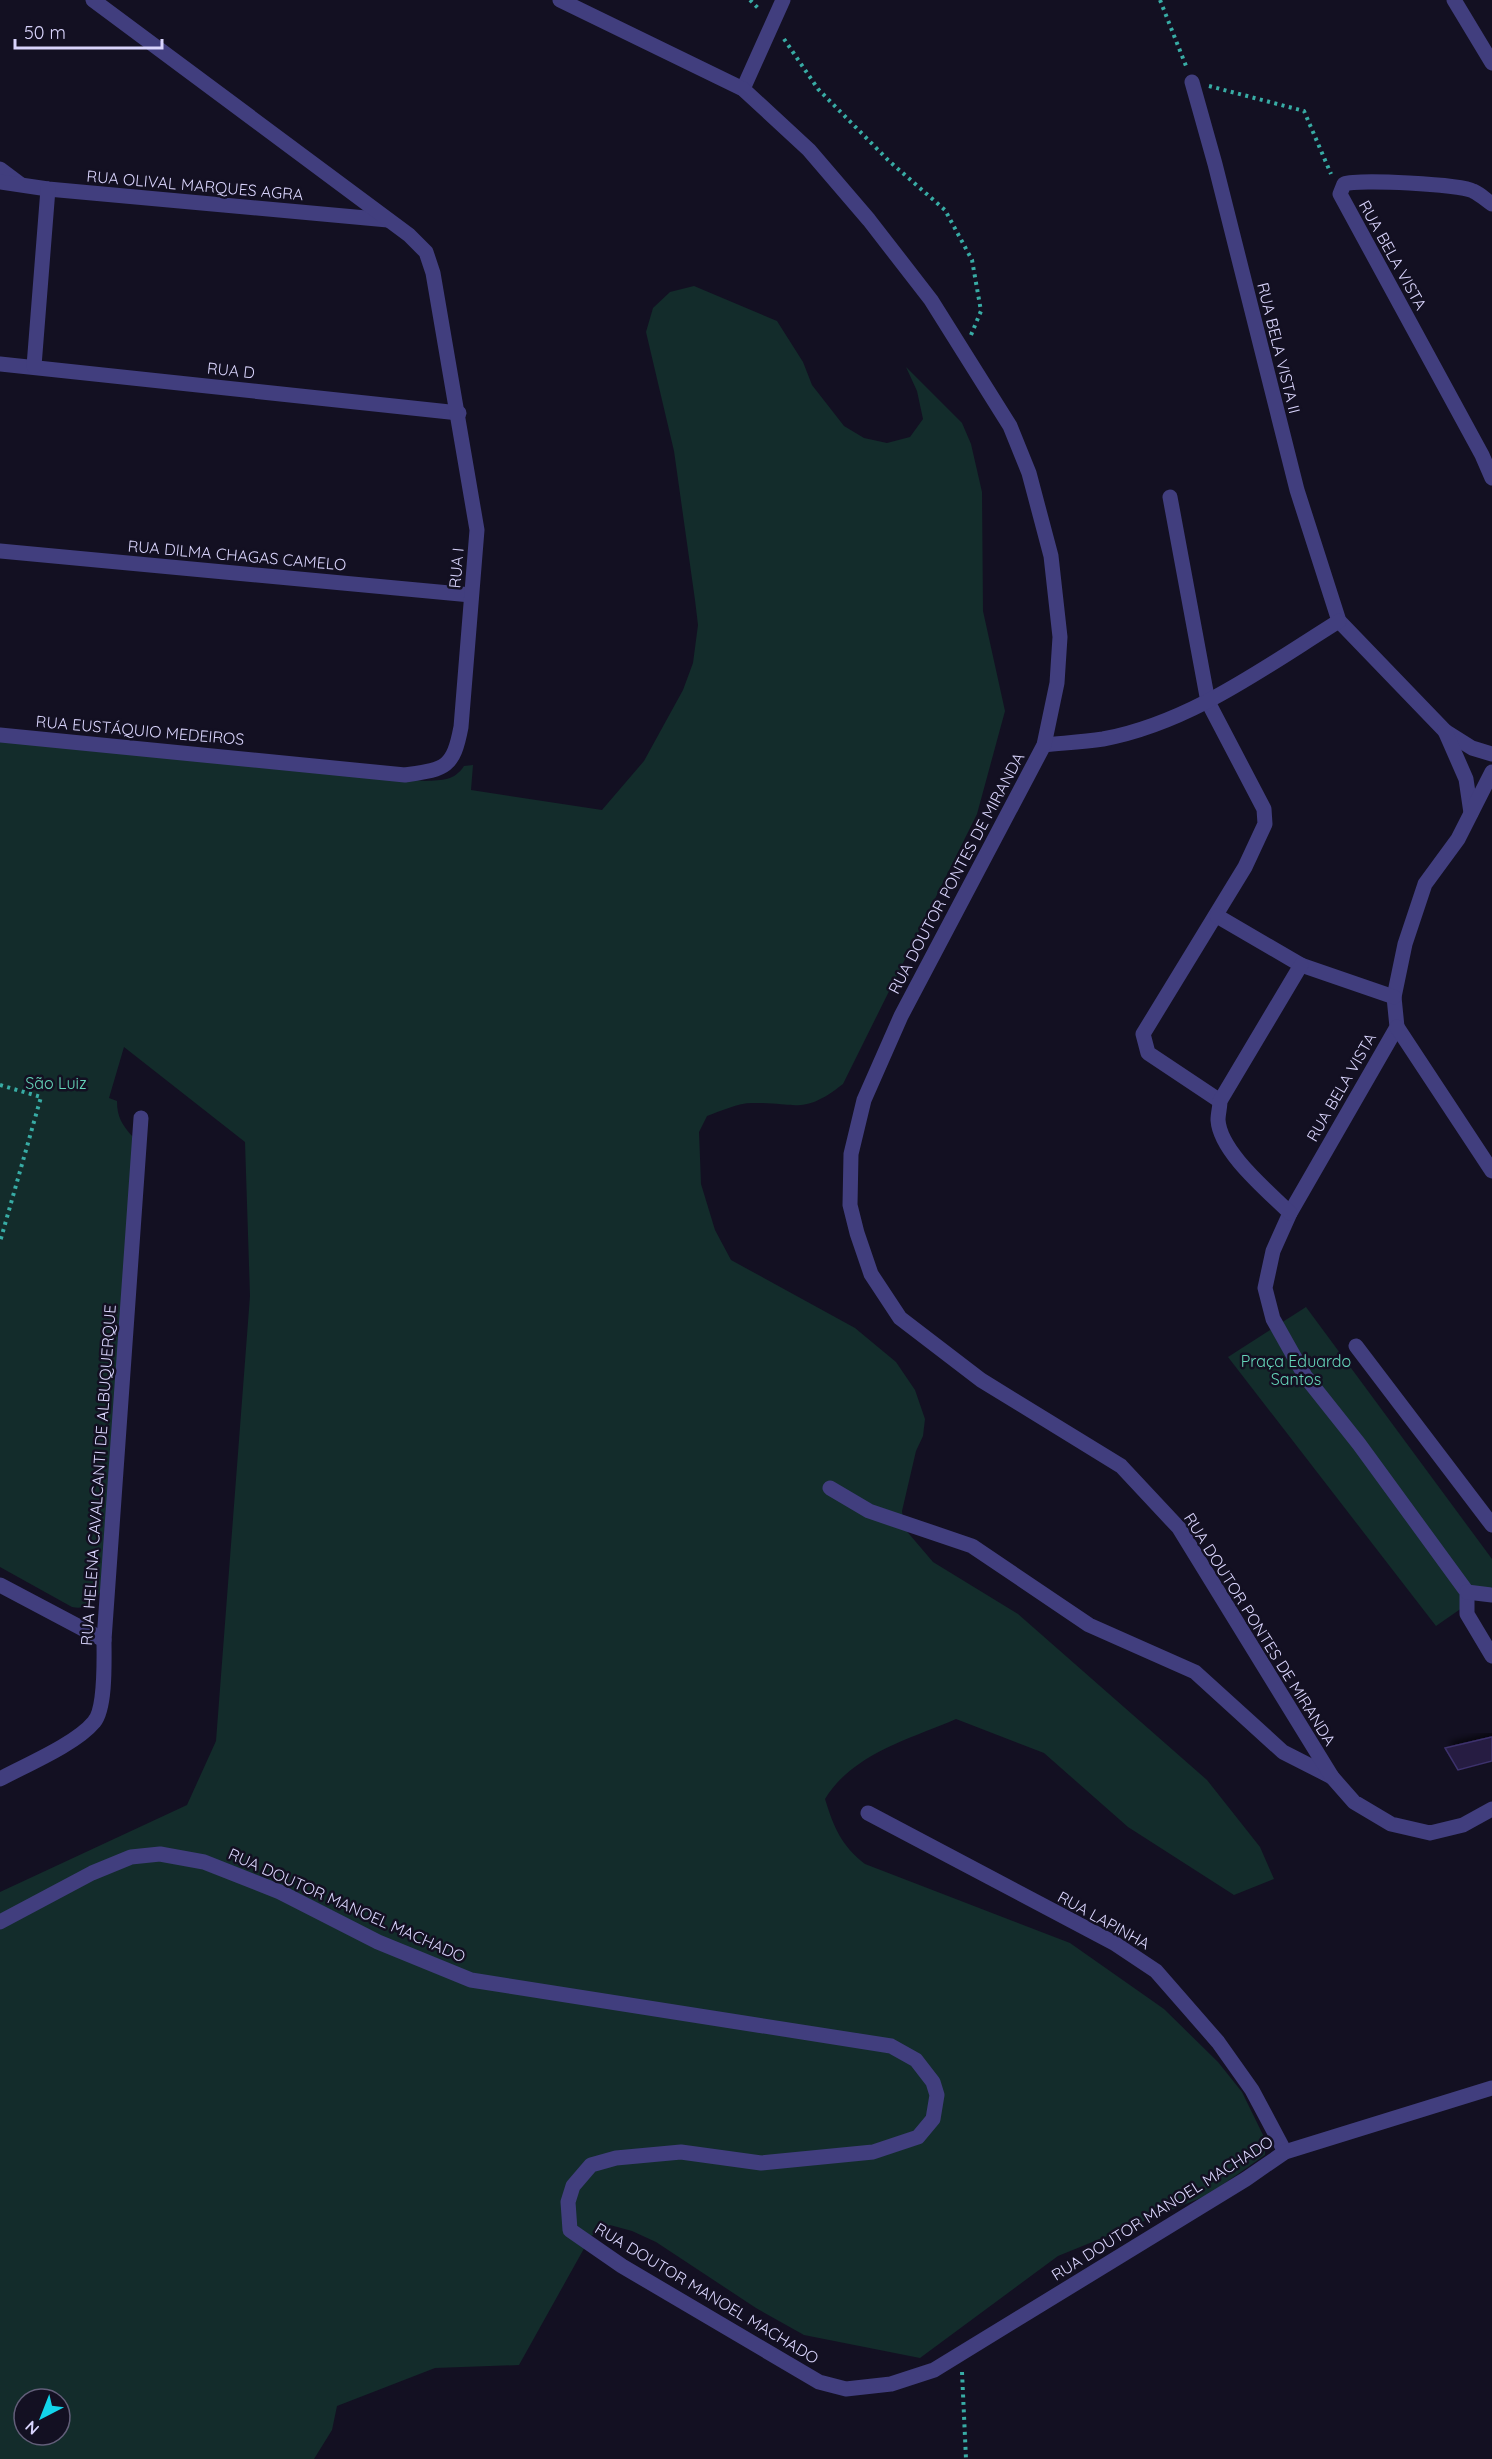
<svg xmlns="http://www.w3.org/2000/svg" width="1492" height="2459" font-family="Quicksand,sans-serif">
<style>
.green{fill:#132c2b;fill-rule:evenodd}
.building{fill:#251d42;stroke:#3d316c;stroke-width:1.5;filter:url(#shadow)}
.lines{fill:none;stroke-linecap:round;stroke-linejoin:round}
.path{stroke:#38aca5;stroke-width:4;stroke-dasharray:3 4.5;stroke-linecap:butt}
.minor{stroke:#413e7e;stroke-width:15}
.tertiary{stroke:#413e7e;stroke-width:15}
.labels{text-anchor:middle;stroke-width:5;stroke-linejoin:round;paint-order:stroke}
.street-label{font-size:16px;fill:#d9d4fc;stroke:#131022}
.park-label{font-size:16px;fill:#66d6ba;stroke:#131022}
</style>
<defs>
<filter id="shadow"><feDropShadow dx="5.5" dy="-5.5" stdDeviation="3" flood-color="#0009"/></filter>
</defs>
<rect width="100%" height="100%" fill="#131022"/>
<g class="green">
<path d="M694,286L777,321L803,362L812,385L844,426L864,438L887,443L910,437L923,419L917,391L906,367L962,423L971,444L982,492L983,611L1005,711L977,814L843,1084C802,1116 797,1102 752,1103C738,1103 721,1111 707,1116L699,1132L701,1184L715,1230L731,1260L855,1328L896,1362L915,1390L925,1419L923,1436L916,1451L902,1511L904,1528L933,1562L1018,1614L1207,1780L1260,1847L1274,1879L1234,1895L1128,1827L1044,1753L956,1719C910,1739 852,1754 825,1799C834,1828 841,1845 865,1864L1070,1943L1164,2009L1218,2062L1242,2092L1265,2139V2155L1208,2195L1058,2256L920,2358L804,2335L756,2308L656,2242L632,2231L610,2225L591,2236L519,2365L435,2368L337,2406L332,2430L314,2459H0V1892L187,1805L216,1741L250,1296L245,1142L124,1047L109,1098L117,1101C117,1117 122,1125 133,1137L102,1588C96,1602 88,1610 72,1607L0,1567V741L425,781C443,780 454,781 464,766L473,765L471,790L602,810L644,761L683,690L693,663L698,625L695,600L674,451L646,332L653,308L670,292ZM24,2399H60V2435H24Z"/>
<path d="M1306,1307L1492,1559V1587L1436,1626L1228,1357Z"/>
</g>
<path class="building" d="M1492,1737V1761L1458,1770L1445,1748Z"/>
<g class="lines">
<g class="path">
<path d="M750,0L760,10"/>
<path d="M1160,0L1186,66"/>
<path d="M784,39L818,89L889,161L945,210L972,260L981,311L971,335"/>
<path d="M1209,86L1304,111L1331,174"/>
<path d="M0,1085L41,1097L0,1242"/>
<path d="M962,2372L966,2459"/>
</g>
<g class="minor">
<path d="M1454,0L1492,63"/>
<path d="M1192,82L1215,164L1297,490L1339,621L1445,731L1472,748L1492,754"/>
<path d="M743,89L783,0"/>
<path d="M0,169L20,184"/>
<path d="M0,182L48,189L388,220"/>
<path d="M1492,204C1486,200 1480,194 1473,191C1460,184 1358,179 1344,184L1340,194L1482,455L1492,478"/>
<path d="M0,364L459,413"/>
<path d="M34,366L48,189"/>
<path d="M1170,497L1208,702L1264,809L1265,824L1245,867L1143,1034L1148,1053L1220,1101"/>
<path d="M0,551L471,595"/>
<path d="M1445,731L1466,779L1471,813"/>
<path d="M0,735L405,775C445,769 453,769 461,727L477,530L433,273L426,252L409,235L93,0"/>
<path d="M1044,745C1063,743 1083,742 1103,739C1190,723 1265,667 1339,621"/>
<path d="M1492,772L1458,839L1425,884L1405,944L1394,997L1397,1027L1290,1213L1273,1251L1265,1288L1273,1319L1305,1376L1359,1444L1467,1592V1614L1492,1656"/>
<path d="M1217,916L1301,965L1394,997"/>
<path d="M1397,1027L1492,1171"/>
<path d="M1290,1213C1268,1191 1220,1152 1218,1120C1218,1114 1220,1107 1220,1101L1301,965"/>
<path d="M1356,1346L1492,1525"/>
<path d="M830,1488L869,1511L972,1546L1089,1625L1195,1672L1283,1752L1332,1777"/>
<path d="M0,1585L104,1640"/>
<path d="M1467,1592L1492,1595"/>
<path d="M0,1779C26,1765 76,1744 94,1722C106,1708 104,1659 104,1640L141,1118"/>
<path d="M868,1813L1114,1943L1156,1971L1218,2042L1252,2090L1285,2152"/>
<path d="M0,1922L92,1873L131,1857L160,1854L204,1862L280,1892L378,1942L471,1980L891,2046L916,2060L933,2082L937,2095L933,2119L918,2137L873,2152L761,2163L681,2152L616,2158L591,2165L573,2186L568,2202L570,2230L622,2266L819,2382L846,2389L891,2384L934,2370L1246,2179L1285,2152L1492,2088"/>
</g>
<path class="tertiary" d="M560,0L743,89L809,150L869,220L931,300L1010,426L1029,473L1051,556L1060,637L1057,683L1044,745L901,1016L864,1100L851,1154L850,1205L857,1233L871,1274L900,1318L981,1380L1121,1466L1179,1528L1332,1777L1354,1802L1391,1824L1430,1833L1463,1825L1492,1809"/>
</g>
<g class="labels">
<g class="street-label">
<text transform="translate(195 185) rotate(5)" y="6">RUA OLIVAL MARQUES AGRA</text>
<text transform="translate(1393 255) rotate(61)" y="6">RUA BELA VISTA</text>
<text transform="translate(1279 348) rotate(76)" y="6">RUA BELA VISTA II</text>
<text transform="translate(231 370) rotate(6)" y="6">RUA D</text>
<text transform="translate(237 555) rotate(5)" y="6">RUA DILMA CHAGAS CAMELO</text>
<text transform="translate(456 568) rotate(-85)" y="6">RUA I</text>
<text transform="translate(140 730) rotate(5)" y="6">RUA EUSTÁQUIO MEDEIROS</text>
<text transform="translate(956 873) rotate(-62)" y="6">RUA DOUTOR PONTES DE MIRANDA</text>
<text transform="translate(1341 1087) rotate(-60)" y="6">RUA BELA VISTA</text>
<text transform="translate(98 1475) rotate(-86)" y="6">RUA HELENA CAVALCANTI DE ALBUQUERQUE</text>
<text transform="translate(1260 1629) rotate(58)" y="6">RUA DOUTOR PONTES DE MIRANDA</text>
<text transform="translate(347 1905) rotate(24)" y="6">RUA DOUTOR MANOEL MACHADO</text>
<text transform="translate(1104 1920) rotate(29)" y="6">RUA LAPINHA</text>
<text transform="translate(1162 2208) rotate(-32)" y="6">RUA DOUTOR MANOEL MACHADO</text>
<text transform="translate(707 2293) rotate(31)" y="6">RUA DOUTOR MANOEL MACHADO</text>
</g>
<g class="park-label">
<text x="56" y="1089">São Luiz</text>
<text x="1296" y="1367">Praça Eduardo<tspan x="1296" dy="18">Santos</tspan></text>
</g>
</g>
<g transform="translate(42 2417) rotate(222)"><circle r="28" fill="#131022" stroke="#625e79" stroke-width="1.5"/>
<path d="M0-4.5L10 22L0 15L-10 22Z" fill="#12d4ea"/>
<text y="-9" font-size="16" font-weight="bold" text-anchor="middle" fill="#d9d4fc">N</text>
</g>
<path d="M15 39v9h147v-9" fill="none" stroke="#d9d4fc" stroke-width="3"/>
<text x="24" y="39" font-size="18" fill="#d9d4fc" stroke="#131022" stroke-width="4.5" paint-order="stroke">50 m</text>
</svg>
